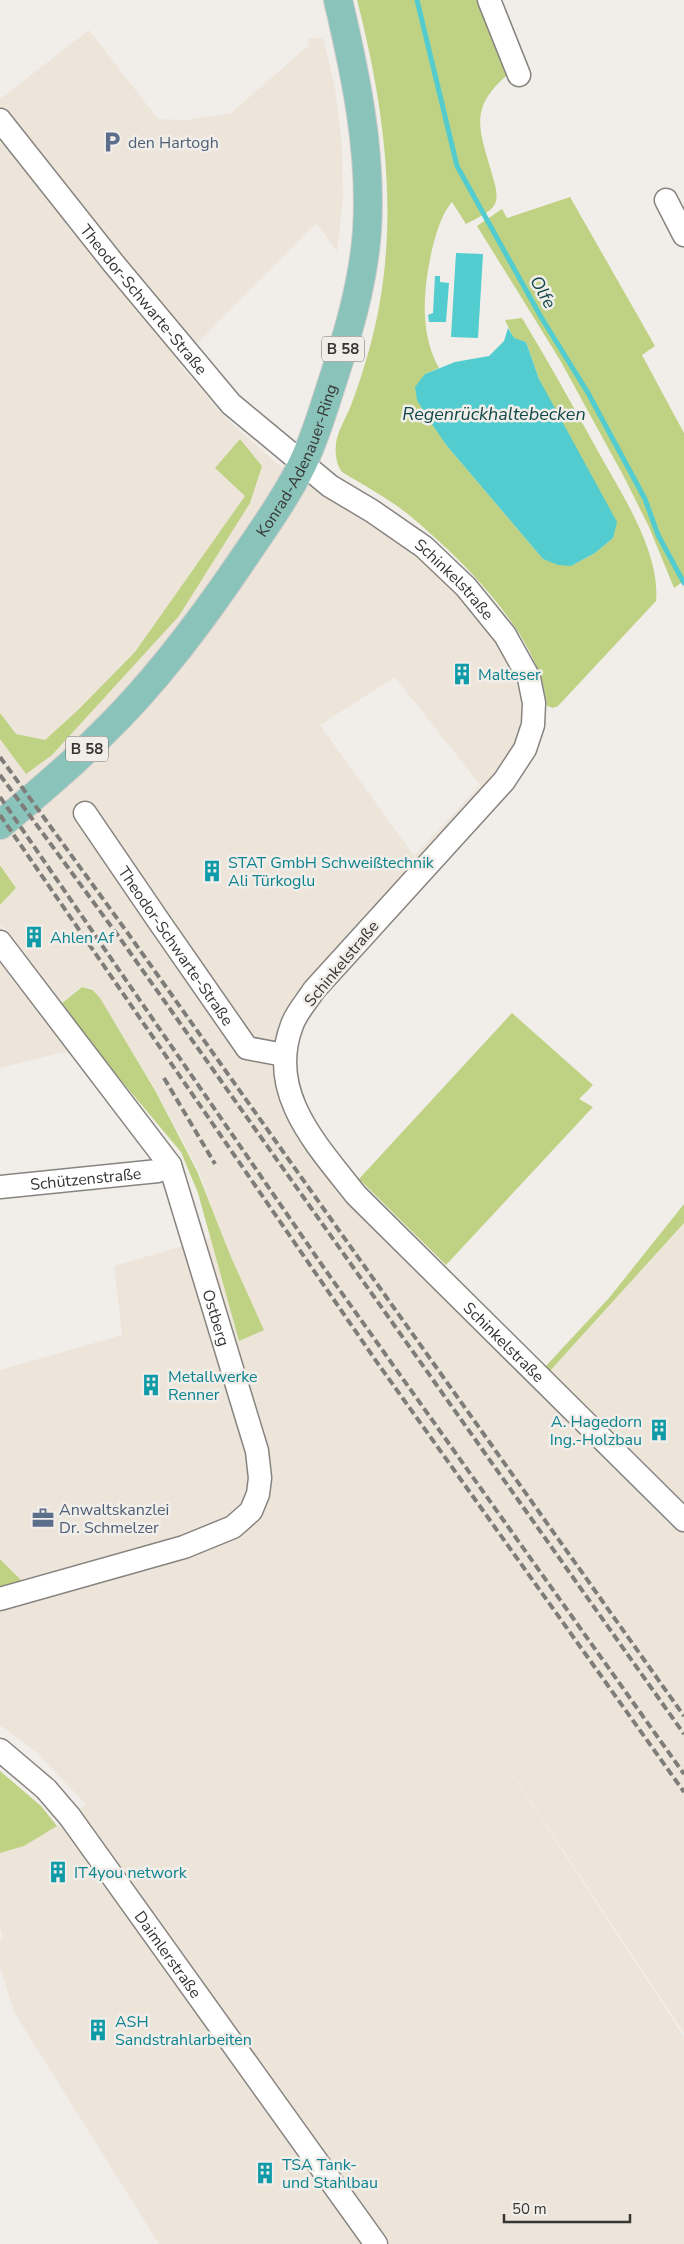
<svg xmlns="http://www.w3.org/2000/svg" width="684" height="2244" font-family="'Nunito Sans',sans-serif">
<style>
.built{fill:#ede5d9;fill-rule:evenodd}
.green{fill:#bfd284}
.water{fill:#52cccf}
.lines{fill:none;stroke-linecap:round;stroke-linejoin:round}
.stream{stroke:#52cccf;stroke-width:5}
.minor-casing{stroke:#878480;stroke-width:25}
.major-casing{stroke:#cbcbca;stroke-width:30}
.minor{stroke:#fff;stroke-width:22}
.major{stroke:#89c3ba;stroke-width:28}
.rail{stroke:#7e7d79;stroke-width:4;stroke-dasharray:8 4;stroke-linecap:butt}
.labels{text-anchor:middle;stroke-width:5;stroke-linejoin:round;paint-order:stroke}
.shield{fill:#f1eee9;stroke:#6f6d6a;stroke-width:1}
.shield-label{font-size:15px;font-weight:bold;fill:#373634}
.service-label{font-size:16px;fill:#4e5e75;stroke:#f1eee9;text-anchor:start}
.street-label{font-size:16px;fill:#373634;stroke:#f1eee9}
.culture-label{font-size:16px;fill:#0d838f;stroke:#f1eee9;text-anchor:start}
.water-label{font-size:18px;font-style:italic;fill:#114849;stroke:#f1eee9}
</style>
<rect width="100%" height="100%" fill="#f1eee9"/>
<path class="built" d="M89,30L158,119L186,120L231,113L309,45L308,39L323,37L335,88L342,145L343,199L337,252L316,223L178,363L228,420L274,461L325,496L417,554L458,594L500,645L518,679L523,697L524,719L516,745L494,777L308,983L280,1019L272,1052L277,1089L291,1120L549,1372L684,1223V2033L448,1676L684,2037V2244H159L14,2012L0,1966V1939L3,1938L0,1927V1853L24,1846L57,1826L86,1804L35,1751L0,1725V1587L22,1581L0,1559V1370L122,1335L114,1266L210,1238L239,1340L264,1330L231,1257L198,1170L157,1092L94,989L81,987L61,1003L99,1054L60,1053L0,1068V925L33,967L0,923V906L16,888L0,863V99ZM395,677L480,785L414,856L320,725Z"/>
<g class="green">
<path d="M357,0H482L510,73C465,109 481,133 494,181C496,188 498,197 495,204C491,212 474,220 466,224L452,202C433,223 423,287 425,316C426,335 430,352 439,368L425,374L417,400L447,446L543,559L571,566L595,553L613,538L539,379L526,342L514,339L505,320L522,318C547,359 570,401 594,444C617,487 661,550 656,601L558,706L553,708L547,706C540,635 462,559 409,515C389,499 364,485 342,472C336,464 335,453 336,443C338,431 345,419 350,408C358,387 365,365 371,343C401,229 386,113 357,0Z"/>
<path d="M570,197L655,346L642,355L684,433V581L674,588L649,527L624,477L560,360L477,226L502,209L507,218Z"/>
<path d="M240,439L262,466L250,503L179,616L52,755L26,774L0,739V713L16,734L45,740L78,710L135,652L245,496L215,468Z"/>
<path d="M0,865L16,888L0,905Z"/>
<path d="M82,987L93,990L100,998L156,1092L197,1171L231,1257L264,1330L239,1341L198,1193L181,1152L99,1054L62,1003Z"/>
<path d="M512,1013L593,1085L579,1099L593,1107L446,1265L359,1179Z"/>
<path d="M684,1204V1223L549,1372L545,1367L609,1298Z"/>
<path d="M0,1559L22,1581L0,1587Z"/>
<path d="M0,1771L41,1806L57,1826L24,1846L0,1853Z"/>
</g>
<g class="water">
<path d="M456,253L483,254L478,338L451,337Z"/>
<path d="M435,276H440V282L449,283L446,322H429L428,315L433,313Z"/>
<path d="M508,328L514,338L526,342L539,379L617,522L613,538L595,553L571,566L558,565L543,559L447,446L427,417L417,400L415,387L425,374L455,362L489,356L504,341Z"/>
</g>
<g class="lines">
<path class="stream" d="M417,0L457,166L541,317L588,393L645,499L658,535L684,583"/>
<g class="minor-casing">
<g id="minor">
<path d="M489,0L519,75"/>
<path id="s1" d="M0,120L114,264L231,404L330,486L372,511L424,547L466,587L505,635L529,678L534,703L533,725L525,749L504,781L314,990C307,1001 296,1013 292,1025C266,1093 317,1145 356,1195L684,1520"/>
<path d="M666,200L684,235"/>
<path id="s2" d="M85,813L158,920L247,1048L284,1055"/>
<path id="s3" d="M0,942L170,1165L257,1451L260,1478L258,1494L251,1511L233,1527L184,1547L0,1599"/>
<path id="s4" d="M0,1187L158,1171L170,1165"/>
<path id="s5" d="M0,1750L46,1789L70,1817L376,2244"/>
</g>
</g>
<g class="major-casing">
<g id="major">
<path id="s6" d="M0,825C34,796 69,768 100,736C154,684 199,624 241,562C262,531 285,499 302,465C314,441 322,414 330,389C347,337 363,286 367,231C372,153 356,76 338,0"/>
</g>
</g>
<use href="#minor" class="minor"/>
<use href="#major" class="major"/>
<g class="rail">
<path d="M0,757L127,932L684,1716"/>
<path d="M0,775L119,937L684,1734"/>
<path d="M0,797L324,1268L684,1774"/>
<path d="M0,815L374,1358L684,1792"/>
<path d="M164,1078L215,1164"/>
</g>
</g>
<defs>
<g id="parking-bare" transform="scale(1.725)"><path d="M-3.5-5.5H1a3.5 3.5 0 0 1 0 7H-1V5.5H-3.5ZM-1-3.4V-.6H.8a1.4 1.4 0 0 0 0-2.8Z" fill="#5c6f8a" stroke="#f1eee9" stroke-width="2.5" paint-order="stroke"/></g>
<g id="building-bare" transform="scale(1.725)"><path d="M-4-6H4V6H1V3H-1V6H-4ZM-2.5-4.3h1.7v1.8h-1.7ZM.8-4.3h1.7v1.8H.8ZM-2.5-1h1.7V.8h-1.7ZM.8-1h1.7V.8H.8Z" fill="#0f9aa8" stroke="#f1eee9" stroke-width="2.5" paint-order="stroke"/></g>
<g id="office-bare" transform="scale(1.725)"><path d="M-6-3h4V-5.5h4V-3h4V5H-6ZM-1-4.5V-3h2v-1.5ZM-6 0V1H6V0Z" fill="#5c6f8a" stroke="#f1eee9" stroke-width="2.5" paint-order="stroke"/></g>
</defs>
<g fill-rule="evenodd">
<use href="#parking-bare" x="112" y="142"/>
<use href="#building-bare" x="462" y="674"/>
<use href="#building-bare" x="212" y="871"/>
<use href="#building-bare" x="34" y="937"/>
<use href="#building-bare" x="151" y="1385"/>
<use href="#building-bare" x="659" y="1430"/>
<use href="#office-bare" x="43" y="1518"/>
<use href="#building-bare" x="58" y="1872"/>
<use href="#building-bare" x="98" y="2030"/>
<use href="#building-bare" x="265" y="2173"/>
</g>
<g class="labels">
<g class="shield">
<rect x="322" y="336.5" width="42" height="25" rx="4"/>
<rect x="66" y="736.5" width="42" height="25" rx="4"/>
</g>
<g class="shield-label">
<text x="343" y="354">B 58</text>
<text x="87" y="754">B 58</text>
</g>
<g class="service-label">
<text x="128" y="148">den Hartogh</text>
<text x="59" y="1515">Anwaltskanzlei<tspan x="59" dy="18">Dr. Schmelzer</tspan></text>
</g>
<g class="street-label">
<text dy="6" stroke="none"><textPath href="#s1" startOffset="230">Theodor-Schwarte-Straße</textPath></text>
<text dy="6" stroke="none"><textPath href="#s6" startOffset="475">Konrad-Adenauer-Ring</textPath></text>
<text dy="6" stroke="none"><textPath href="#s1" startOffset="651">Schinkelstraße</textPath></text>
<text dy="6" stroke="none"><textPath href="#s2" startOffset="161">Theodor-Schwarte-Straße</textPath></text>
<text transform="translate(341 963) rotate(-50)" y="6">Schinkelstraße</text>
<text dy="6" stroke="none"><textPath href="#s4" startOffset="86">Schützenstraße</textPath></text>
<text dy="6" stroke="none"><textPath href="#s3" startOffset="440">Ostberg</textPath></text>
<text dy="6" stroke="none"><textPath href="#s1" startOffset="1611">Schinkelstraße</textPath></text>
<text dy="6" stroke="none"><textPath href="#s5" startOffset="266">Daimlerstraße</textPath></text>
</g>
<g class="culture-label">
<text x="478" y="680">Malteser</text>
<text x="228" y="868">STAT GmbH Schweißtechnik<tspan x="228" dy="18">Ali Türkoglu</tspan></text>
<text x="50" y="943">Ahlen Af</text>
<text x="168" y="1382">Metallwerke<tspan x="168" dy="18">Renner</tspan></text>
<text x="642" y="1427" text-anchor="end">A. Hagedorn<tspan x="642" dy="18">Ing.-Holzbau</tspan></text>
<text x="74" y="1878">IT4you network</text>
<text x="115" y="2027">ASH<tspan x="115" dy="18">Sandstrahlarbeiten</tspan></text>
<text x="282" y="2170">TSA Tank-<tspan x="282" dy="18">und Stahlbau</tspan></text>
</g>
<g class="water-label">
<text transform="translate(543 292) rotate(61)" y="6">Olfe</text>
<text x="494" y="420">Regenrückhaltebecken</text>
</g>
</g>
<path d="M504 2214v8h126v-8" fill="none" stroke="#373634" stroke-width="2.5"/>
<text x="512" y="2214" font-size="15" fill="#373634" stroke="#f1eee9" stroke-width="4" paint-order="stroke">50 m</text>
</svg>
